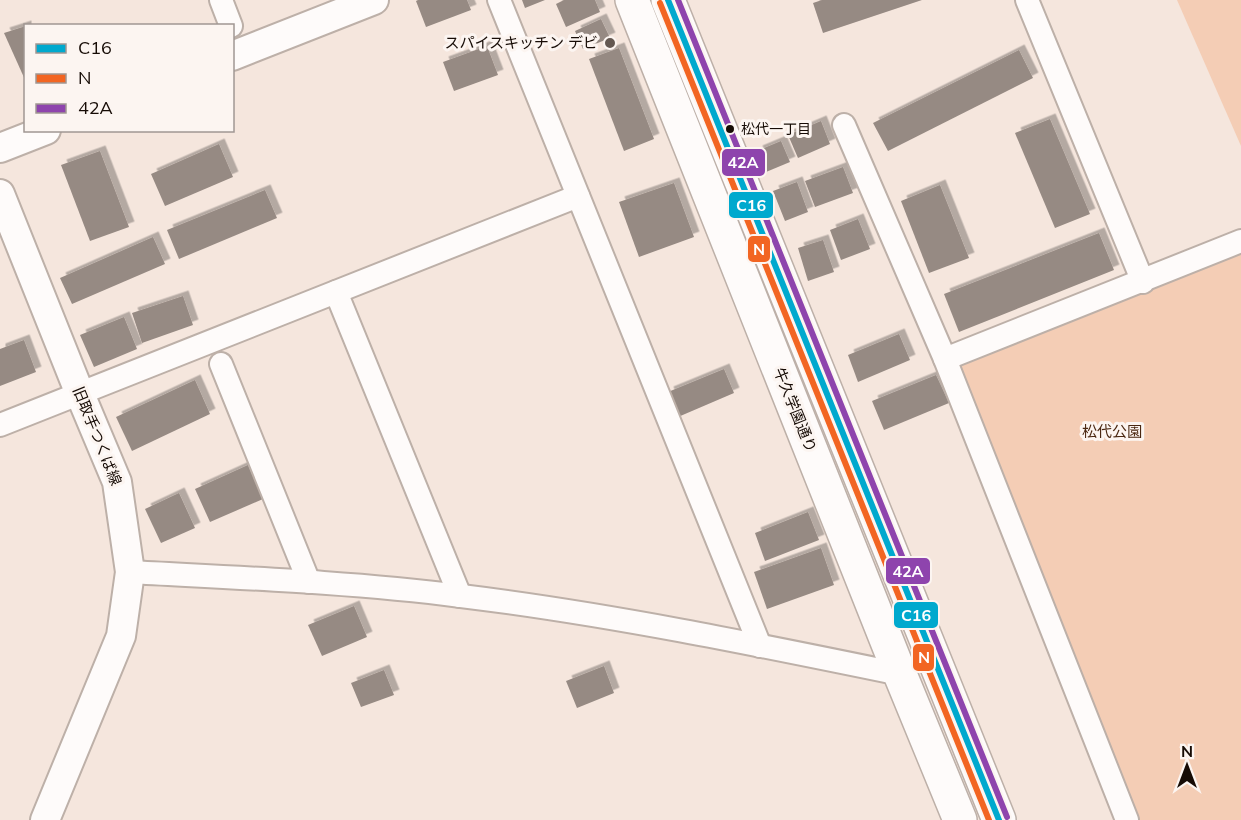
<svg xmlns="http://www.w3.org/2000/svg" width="1241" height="820" font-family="Mulish,'Noto Sans JP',sans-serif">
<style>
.green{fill:#f4cdb5}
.building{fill:#968a83;filter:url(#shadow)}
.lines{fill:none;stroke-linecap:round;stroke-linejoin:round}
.minor-casing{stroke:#bdb0a8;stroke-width:26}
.tertiary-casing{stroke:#bdb0a8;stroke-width:32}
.trunk-casing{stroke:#bdb0a8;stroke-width:36}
.minor{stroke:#fefbfa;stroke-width:22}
.tertiary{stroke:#fefbfa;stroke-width:28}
.trunk{stroke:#fefbfa;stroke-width:33}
.bus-1-casing{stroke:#fcf5f1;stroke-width:10}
.bus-2-casing{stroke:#fcf5f1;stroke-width:10}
.bus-3-casing{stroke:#fcf5f1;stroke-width:10}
.bus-1{stroke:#00a9ce;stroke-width:6}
.bus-2{stroke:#f26522;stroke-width:6}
.bus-3{stroke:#8e44ad;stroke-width:6}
.poi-dot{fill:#645851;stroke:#fcf5f1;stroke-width:2}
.bus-dot{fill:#160b05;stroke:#fcf5f1;stroke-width:2}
.labels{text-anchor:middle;stroke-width:6;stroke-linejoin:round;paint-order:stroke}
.bus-label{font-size:14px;fill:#160b05;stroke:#fcf5f1;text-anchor:start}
.poi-label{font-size:15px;fill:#160b05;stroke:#fcf5f1;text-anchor:end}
.street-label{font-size:15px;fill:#160b05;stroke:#fcf5f1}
.park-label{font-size:15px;fill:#4a2711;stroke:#fcf5f1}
.line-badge{stroke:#fcf5f1;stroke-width:2}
.badge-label{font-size:16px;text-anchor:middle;font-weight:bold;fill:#fff}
</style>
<defs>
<filter id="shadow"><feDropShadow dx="5.5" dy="-5.5" stdDeviation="0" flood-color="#0004"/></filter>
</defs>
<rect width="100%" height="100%" fill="#f5e6dd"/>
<g class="green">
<path d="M1177,0H1241V146Z"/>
<path d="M1241,241V820H1127L945,359Z"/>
</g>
<g class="building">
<path d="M418,0H467L471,10L426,27L416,1Z"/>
<path d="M522,0H545L525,8Z"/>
<path d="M564,0H595L600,12L566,27L556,4Z"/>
<path d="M822,0H922L823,33L813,3Z"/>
<path d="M601,19L610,38L583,49L575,31Z"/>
<path d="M26,26V82L4,33Z"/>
<path d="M487,46L498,75L454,91L443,62Z"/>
<path d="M619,48L654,139L624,151L589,59Z"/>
<path d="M1019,50L1033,78L888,151L873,123Z"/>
<path d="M1050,119L1090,214L1055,228L1015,133Z"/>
<path d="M821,121L830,144L798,158L788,135Z"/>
<path d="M781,141L790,162L766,172L757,151Z"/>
<path d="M219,144L233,177L165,206L151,174Z"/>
<path d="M100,151L129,227L90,241L61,165Z"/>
<path d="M843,167L853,193L815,207L805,181Z"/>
<path d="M797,182L808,212L785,221L773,191Z"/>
<path d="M674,183L694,237L639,257L619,202Z"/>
<path d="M940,185L969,258L929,273L901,201Z"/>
<path d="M265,190L277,218L179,259L167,230Z"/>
<path d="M858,219L870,249L841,260L830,230Z"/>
<path d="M1099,233L1114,270L959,332L944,294Z"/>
<path d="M153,237L165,264L72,304L60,278Z"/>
<path d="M823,240L834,272L808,281L798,248Z"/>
<path d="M183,296L193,325L142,343L132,313Z"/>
<path d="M124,317L137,349L94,367L80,335Z"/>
<path d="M899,334L910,360L858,382L848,355Z"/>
<path d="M24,340L36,372L0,386V349Z"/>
<path d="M724,369L734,393L678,417L668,392Z"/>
<path d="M936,375L949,403L884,430L872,401Z"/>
<path d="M195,380L210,414L132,451L116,417Z"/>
<path d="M248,465L263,499L210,522L195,489Z"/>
<path d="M179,493L195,528L161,543L145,509Z"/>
<path d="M808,512L819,540L765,561L755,533Z"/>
<path d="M821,548L834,585L767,609L754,572Z"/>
<path d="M354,606L367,637L322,656L308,625Z"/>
<path d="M604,666L614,693L577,708L566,681Z"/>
<path d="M384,670L394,695L361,707L351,683Z"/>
</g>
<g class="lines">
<g class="minor-casing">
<g id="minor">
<path d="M221,0L231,26"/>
<path d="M499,0L760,646"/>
<path d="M1027,0L1143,282"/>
<path d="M844,125L945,359"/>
<path d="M336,292L460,596"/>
<path d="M221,364L309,582"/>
<path d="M0,425L578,196"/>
<path d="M130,572C240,578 351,582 461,596C608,614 754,644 900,674"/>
<path d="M1127,820L945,359L1241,241"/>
</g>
</g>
<g class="tertiary-casing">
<g id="tertiary">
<path d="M232,56L374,0"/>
<path d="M0,148L46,130"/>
<path d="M0,194L80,394L117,482L130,572L121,636L45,820"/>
</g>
</g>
<g class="trunk-casing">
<g id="trunk">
<path d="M632,0L900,674L960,820"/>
<path d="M668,0L999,820"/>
</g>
</g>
<use href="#minor" class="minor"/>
<use href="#tertiary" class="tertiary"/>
<use href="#trunk" class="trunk"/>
<g class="bus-1-casing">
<path id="bus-1" d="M668,0L999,820"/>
</g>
<g class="bus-2-casing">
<path id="bus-2" d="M660,3L989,820"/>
</g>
<g class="bus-3-casing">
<path id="bus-3" d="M678,0L1007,817"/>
</g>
<use href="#bus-1" class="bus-1"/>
<use href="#bus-2" class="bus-2"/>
<use href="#bus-3" class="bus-3"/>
</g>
<circle class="poi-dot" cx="610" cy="43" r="6"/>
<circle class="bus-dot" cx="730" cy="129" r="5"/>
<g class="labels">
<g class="bus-label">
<text x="741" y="134">松代一丁目</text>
</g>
<g class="poi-label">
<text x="598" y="48">スパイスキッチン デビ</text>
</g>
<g class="street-label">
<text transform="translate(795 410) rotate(68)" y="5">牛久学園通り</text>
<text transform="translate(97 436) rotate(68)" y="5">旧取手つくば線</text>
</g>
<g class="park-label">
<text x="1112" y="437">松代公園</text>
</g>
</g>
<g class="line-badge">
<rect x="721" y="148" width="45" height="29" rx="6" fill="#8e44ad"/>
<rect x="728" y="191" width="46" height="28" rx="6" fill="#00a9ce"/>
<rect x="747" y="235" width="24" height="28" rx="6" fill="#f26522"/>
<rect x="885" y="557" width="46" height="28" rx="6" fill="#8e44ad"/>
<rect x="893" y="601" width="46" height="28" rx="6" fill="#00a9ce"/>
<rect x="912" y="643" width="23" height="29" rx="6" fill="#f26522"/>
</g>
<g class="badge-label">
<text x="743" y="168">42A</text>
<text x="751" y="211">C16</text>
<text x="759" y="255">N</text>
<text x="908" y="577">42A</text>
<text x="916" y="621">C16</text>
<text x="924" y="663">N</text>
</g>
<rect x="24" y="24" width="210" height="108" fill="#fcf5f1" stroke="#a09793" stroke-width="1.5"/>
<rect x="36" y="44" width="30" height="9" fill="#00a9ce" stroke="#a09793" stroke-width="1.5"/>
<text x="78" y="54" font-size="18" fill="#160b05">C16</text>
<rect x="36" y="74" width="30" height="9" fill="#f26522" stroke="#a09793" stroke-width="1.5"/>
<text x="78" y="84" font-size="18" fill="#160b05">N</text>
<rect x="36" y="104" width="30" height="9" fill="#8e44ad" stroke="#a09793" stroke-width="1.5"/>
<text x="78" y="114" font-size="18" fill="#160b05">42A</text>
<g transform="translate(1187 766)" stroke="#fcf5f1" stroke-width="4.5" paint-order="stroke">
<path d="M0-4.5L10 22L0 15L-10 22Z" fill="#160b05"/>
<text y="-9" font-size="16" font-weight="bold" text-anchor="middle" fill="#160b05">N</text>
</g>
</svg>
